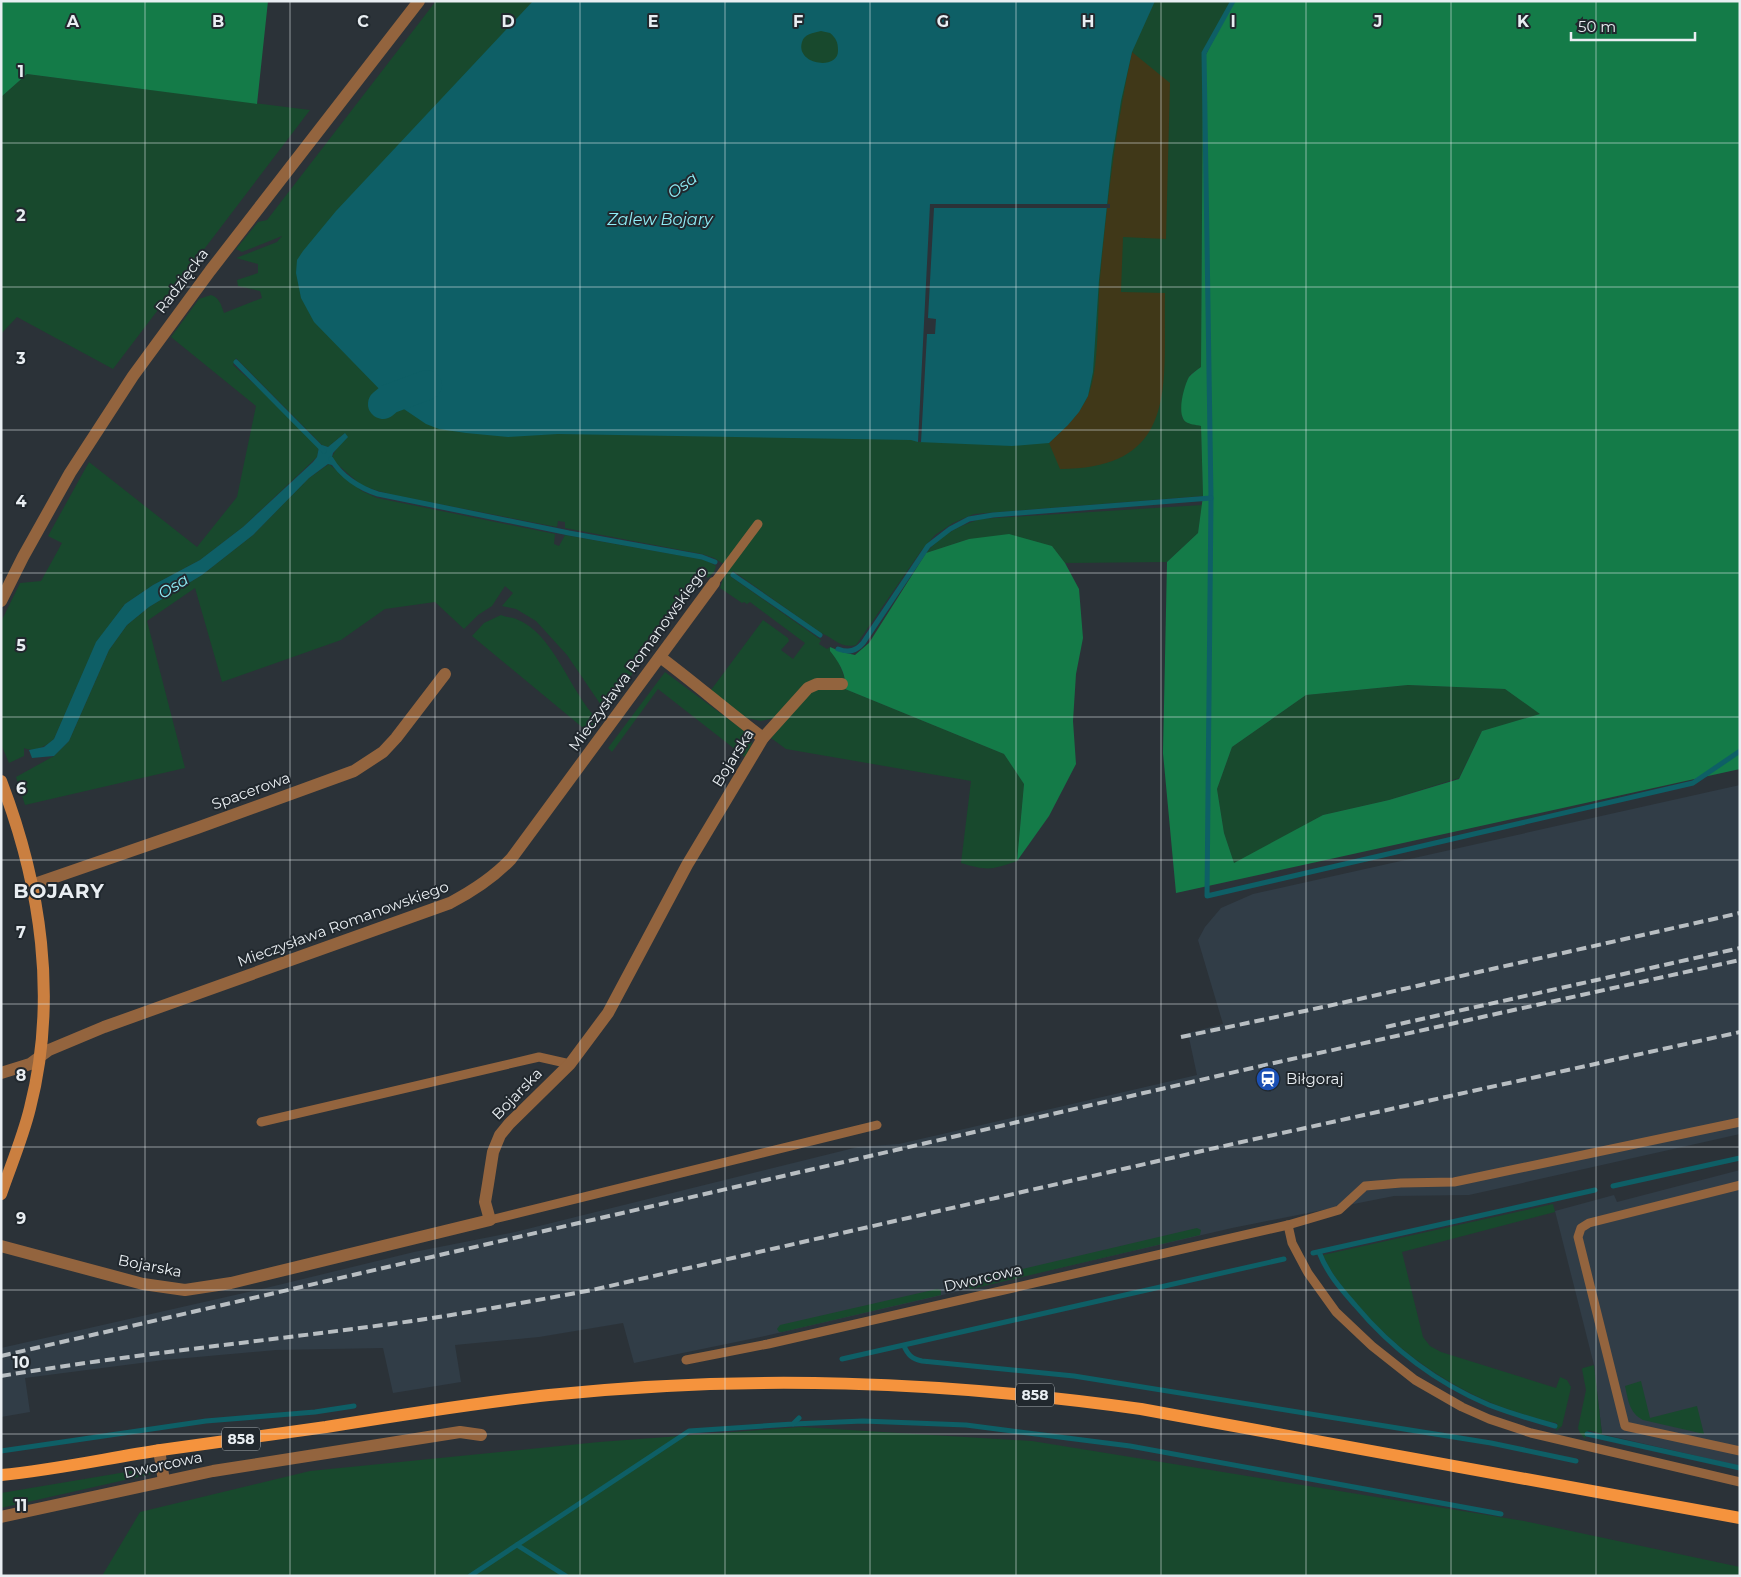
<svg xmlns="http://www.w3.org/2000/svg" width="1741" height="1577" font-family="Montserrat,sans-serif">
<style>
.built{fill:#313d47}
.green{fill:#18492d}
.forest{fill:#147b48;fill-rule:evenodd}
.sand{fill:#403818}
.water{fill:#0e5f66;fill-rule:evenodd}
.pier{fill:#2b3238}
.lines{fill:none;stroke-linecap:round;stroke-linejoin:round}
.stream{stroke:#0e5f66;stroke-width:5}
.river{stroke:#0e5f66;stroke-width:30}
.lane{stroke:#93643e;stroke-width:9}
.street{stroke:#93643e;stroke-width:12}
.secondary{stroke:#ca7f40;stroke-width:12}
.primary{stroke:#f5933d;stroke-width:12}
.rail{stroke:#b8bec2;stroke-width:4;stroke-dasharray:10 5;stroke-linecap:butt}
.grid{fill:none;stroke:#e9eef2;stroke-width:1;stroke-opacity:0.55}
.labels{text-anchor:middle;stroke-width:4;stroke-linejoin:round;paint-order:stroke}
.shield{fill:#21282e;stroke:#adb3b7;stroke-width:1}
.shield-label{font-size:14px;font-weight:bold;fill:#e9eef2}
.street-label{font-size:15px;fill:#e9eef2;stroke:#21282e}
.poi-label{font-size:15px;fill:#e9eef2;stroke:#21282e;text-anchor:start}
.water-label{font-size:16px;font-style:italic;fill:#91eff8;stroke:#21282e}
.district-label{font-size:20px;font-weight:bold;letter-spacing:1px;fill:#e9eef2;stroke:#21282e}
.grid-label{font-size:16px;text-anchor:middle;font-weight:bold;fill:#e9eef2;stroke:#21282e;stroke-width:4;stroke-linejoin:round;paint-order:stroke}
</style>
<rect width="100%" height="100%" fill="#2b3238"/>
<g class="built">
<path d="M1740,785V1134L1469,1195L1394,1196L1232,1228L765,1336L634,1363L623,1323L539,1337L455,1345L461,1382L393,1393L383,1348L276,1350L164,1360L25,1378L30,1412L1,1417V1348L266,1288L414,1252L515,1232L858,1147L899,1144L1197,1075L1188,1033L1223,1024L1198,940L1205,927L1221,908L1253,894Z"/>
<path d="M1740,1170V1466L1602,1434L1594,1365L1555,1211L1614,1195L1617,1202Z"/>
</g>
<g class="green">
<path d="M436,1H1234L1203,60L1201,367L1190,375L1182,401V417L1186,422L1201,426L1203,496L974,514L953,523L935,535L921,551L856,645C841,649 834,638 821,633L733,571L730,576L821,640L819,644L827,649L830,647V651L838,661L846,681L824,678L811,681L774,718L761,721L742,717L711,690L763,620L788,638L789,641L781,650L793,659L805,643L750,602L747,604L744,602L742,603L720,588L723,579L730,568L714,558L702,554L565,528V522L558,521L557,527L393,495L375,490L361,485L336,463L332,457L345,433L328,447L322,445L236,358L233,365L271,399L319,447L317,457L243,527L200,560L153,585L125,604L96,643L54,739C46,746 35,753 24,748V756L9,763L1,744V622L20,583L41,581L62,543L48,536L89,462L197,547L237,497L256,406L171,337L199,299L211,295C220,298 221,305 224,313L262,298L260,291L238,286L237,280L258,273V264L236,258L277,242L282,236L242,252L236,249L258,222L267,220Z"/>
<path d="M27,74L310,110L113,369L17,317L1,334V97Z"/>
<path d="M329,464L362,491L377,498L555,534L554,544L559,546L565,535L706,560L716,566L714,572L708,578L698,572L693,579L639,652L643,659L605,711L567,655L536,621L516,609L502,606L513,593L505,586L492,606L478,615L464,629L435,602L385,609L341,640L222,682L195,588L147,621L185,768L25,805L16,777L54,756L69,741L109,650L127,625L149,607L202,575L253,535L309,478Z"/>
<path d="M1202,505L1198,533L1167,562L1065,563L1052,546L969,539L926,553C942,534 957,527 980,519Z"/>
<path d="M501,615C505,617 511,617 516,619C553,632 570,692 597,719L588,732L472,636L484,623Z"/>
<path d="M665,672L743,730L752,743L745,757L658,689L612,752L608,748Z"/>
<path d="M1408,685L1505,689L1541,714L1482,731L1459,778L1389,800L1323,815L1234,864L1224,833L1217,789L1232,747L1306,695Z"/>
<path d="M845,689L1004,754L1024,784L1017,861C991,870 988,871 961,863L971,781L786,749L771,738L813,690Z"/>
<path d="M1553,1204L1555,1212L1402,1252L1423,1337L1430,1346L1441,1352L1556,1388L1560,1377L1567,1380L1571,1387L1569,1396L1562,1426L1556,1431L1557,1423L1551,1422V1423C1533,1417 1514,1412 1496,1405C1438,1381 1386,1342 1347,1293C1337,1280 1329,1270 1323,1255Z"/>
<path d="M1197,1228L1201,1230L1200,1235L971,1289L967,1285L968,1283L971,1281Z"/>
<path d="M937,1289L941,1290V1295L782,1332H779L777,1329L780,1325Z"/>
<path d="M1594,1365L1602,1434L1588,1430L1585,1439L1580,1433L1578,1428L1586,1390L1582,1369L1583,1368Z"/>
<path d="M1641,1381L1650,1418L1697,1406L1704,1434L1643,1420C1629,1413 1628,1399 1625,1386Z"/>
<path d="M801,1427L1032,1441L1524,1521L1740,1567V1576H102L140,1512L310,1471L599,1442Z"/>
<path d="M150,1468L154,1470L156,1473L1,1508V1493Z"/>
</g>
<g class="forest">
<path d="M1,1H268L257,104L27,74L1,97Z"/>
<path d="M1234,1H1740V769L1176,893L1163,753L1167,562L1198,533L1203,496L1201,426C1196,425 1189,424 1186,422C1176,415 1184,386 1189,377C1192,373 1197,370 1201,367L1203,60ZM1408,685L1505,689L1540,714L1482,731L1459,779L1389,800L1323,815L1234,863L1224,833L1217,789L1232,747L1306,695Z"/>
<path d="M1009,534L1052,546L1065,563L1079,589L1083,638L1076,674L1073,721L1076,764L1049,816L1017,861L1024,784L1004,754L845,689C847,675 839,662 830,651V647L842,652L855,655L869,643L926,553L969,539Z"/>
</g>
<path class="sand" d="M1132,52L1170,83L1166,239L1123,237L1121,292L1165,293C1163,382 1181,469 1060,469L1049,443C1064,429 1080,414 1088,396C1100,367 1097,311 1100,278C1107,202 1116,126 1132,52Z"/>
<g class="water">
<path d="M533,1H1155L1132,52L1121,101L1112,158L1099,280L1093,372L1088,396L1079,412L1068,425L1049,443L1012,446L918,442L911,440L558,434L508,437L466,433L439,429L426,424L389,399L314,322L301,298L296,273L297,260L303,251L336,211ZM821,31L830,33C836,38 838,42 838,50C839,71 795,65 802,42C804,34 813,33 821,31Z"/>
<path d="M345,433L348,437L333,453L332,457L336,463L332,465L328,464L309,478L253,535L202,575L149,607L127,625L109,650L69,741L54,756L32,758L29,750L44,747L54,739L96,642L125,604L153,585L200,560L243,527L313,462L317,457L319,447L322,445L328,447Z"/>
</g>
<path class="pier" d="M930,204H1110V208H934L928,318L936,319L935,334H927L921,442H918Z"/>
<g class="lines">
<g class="stream">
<path d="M1233,1L1204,53L1211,498L1207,896L1693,783L1740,751"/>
<path d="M236,362L324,451"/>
<path d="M331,459C341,476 359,488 378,494L569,533L702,557L715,562"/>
<path d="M733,575L820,635"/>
<path d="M838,649C849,653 856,651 863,643L928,546L950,529L969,519L993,515L1211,498"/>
<path d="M1613,1186L1740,1158"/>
<path d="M1319,1252C1327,1273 1340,1288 1355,1305C1391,1348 1437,1383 1489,1405C1510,1413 1533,1420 1555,1426"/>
<path d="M1313,1253L1595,1190"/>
<path d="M904,1346C908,1355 912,1359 922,1361L1074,1376L1491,1443L1576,1461"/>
<path d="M842,1359L1284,1259"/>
<path d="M793,1424L863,1421L966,1425L1130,1446L1501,1514"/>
<path d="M1587,1434L1740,1468"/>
<path d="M1,1451L206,1421L315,1412L354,1406"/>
<path d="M517,1545L566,1576"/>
<path d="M470,1576L689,1431L793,1424L799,1418"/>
</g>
<path class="river" d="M383,404L389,399L427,385"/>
<g class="lane">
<path d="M714,583L758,524"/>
<path d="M261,1122L539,1057L570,1064"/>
<path d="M1740,1185L1589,1223L1581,1228L1578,1237L1625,1426L1740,1451"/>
<path d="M490,1220L877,1125"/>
<path d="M1288,1225L1292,1243L1308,1273L1336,1312L1372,1346L1415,1380L1462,1407L1489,1419L1531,1433L1740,1482"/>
<path d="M686,1360L768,1344L1288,1225L1339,1210L1365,1186L1401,1183L1454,1182L1740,1122"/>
</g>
<g class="street">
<path d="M1,601L23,557L70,473L133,376L210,271L419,1"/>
<path d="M660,657C695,683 728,712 763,738"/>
<path d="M32,885L197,828L354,771L383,752L396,738L445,674"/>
<path d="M1,1073L30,1064L49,1050L104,1027L450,903C473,891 493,878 511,859L714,583"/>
<path d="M1,1246L143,1284L185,1290L231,1283L490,1220L485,1202L488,1184L493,1152L500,1135L509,1124L570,1064L608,1013L687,865L763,738L808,688L817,684H842"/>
<path d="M159,1450L164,1481"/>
<path d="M1,1517L213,1471L460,1432L481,1435"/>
</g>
<path class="secondary" d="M1,781C41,885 58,999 30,1108C23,1137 11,1165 1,1194"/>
<path class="primary" d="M1,1475C55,1470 108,1458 161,1450C216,1442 271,1435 326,1427C400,1415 474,1403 549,1395C749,1374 942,1381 1141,1409L1740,1518"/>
<g class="rail">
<path d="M1386,1027L1740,948"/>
<path d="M1181,1037L1328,1006L1740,913"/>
<path d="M1,1356L1274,1063L1740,960"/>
<path d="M1,1376C133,1354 266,1341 398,1323C463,1314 527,1302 592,1290L1237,1143L1740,1032"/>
</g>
</g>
<path class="grid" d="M145,1V1576M290,1V1576M435,1V1576M580,1V1576M725,1V1576M870,1V1576M1016,1V1576M1161,1V1576M1306,1V1576M1451,1V1576M1596,1V1576M1,143H1740M1,287H1740M1,430H1740M1,573H1740M1,717H1740M1,860H1740M1,1004H1740M1,1147H1740M1,1290H1740M1,1434H1740"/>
<defs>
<g id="station-disc" transform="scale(1.25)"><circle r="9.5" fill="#1a4fb4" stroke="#21282e"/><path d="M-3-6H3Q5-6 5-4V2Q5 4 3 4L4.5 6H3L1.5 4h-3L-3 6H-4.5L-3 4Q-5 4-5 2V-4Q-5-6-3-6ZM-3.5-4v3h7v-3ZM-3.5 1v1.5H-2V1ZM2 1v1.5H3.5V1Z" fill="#fff"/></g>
</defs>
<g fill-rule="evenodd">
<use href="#station-disc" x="1268" y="1079"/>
</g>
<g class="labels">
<g class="shield">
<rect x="1016" y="1383.5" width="38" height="23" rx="4"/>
<rect x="222" y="1427.5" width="38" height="23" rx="4"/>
</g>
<g class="shield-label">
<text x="1035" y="1400">858</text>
<text x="241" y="1444">858</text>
</g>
<g class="street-label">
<text transform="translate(182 281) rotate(-53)" y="5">Radzięcka</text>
<text transform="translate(638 659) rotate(-54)" y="5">Mieczysława Romanowskiego</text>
<text transform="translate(733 758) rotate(-58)" y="5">Bojarska</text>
<text transform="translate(251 791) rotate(-20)" y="5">Spacerowa</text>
<text transform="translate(343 924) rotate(-20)" y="5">Mieczysława Romanowskiego</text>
<text transform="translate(517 1094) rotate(-46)" y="5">Bojarska</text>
<text transform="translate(150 1266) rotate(11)" y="5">Bojarska</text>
<text transform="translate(983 1278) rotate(-13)" y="5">Dworcowa</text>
<text transform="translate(163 1465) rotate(-12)" y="5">Dworcowa</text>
</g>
<g class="poi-label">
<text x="1286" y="1084">Biłgoraj</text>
</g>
<g class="water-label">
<text transform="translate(682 185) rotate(-36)" y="6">Osa</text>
<text x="660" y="225">Zalew Bojary</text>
<text transform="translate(173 586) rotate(-32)" y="6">Osa</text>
</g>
<g class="district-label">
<text x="59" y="898">BOJARY</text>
</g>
</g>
<g class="grid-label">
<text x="73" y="27">A</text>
<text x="218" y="27">B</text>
<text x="363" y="27">C</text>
<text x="508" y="27">D</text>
<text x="653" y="27">E</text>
<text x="798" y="27">F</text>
<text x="943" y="27">G</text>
<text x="1088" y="27">H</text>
<text x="1233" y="27">I</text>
<text x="1378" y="27">J</text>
<text x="1523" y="27">K</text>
<text x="21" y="77">1</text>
<text x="21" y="221">2</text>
<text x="21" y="364">3</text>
<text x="21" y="507">4</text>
<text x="21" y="651">5</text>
<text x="21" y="794">6</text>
<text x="21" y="938">7</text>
<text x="21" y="1081">8</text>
<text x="21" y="1224">9</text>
<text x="21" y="1368">10</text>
<text x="21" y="1511">11</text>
</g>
<rect width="1741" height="1577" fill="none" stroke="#e9eef2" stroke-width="5"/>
<path d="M1571 32v8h124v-8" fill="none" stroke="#e9eef2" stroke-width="2.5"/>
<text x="1578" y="32" font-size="15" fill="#e9eef2" stroke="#21282e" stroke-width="4" paint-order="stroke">50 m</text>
</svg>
